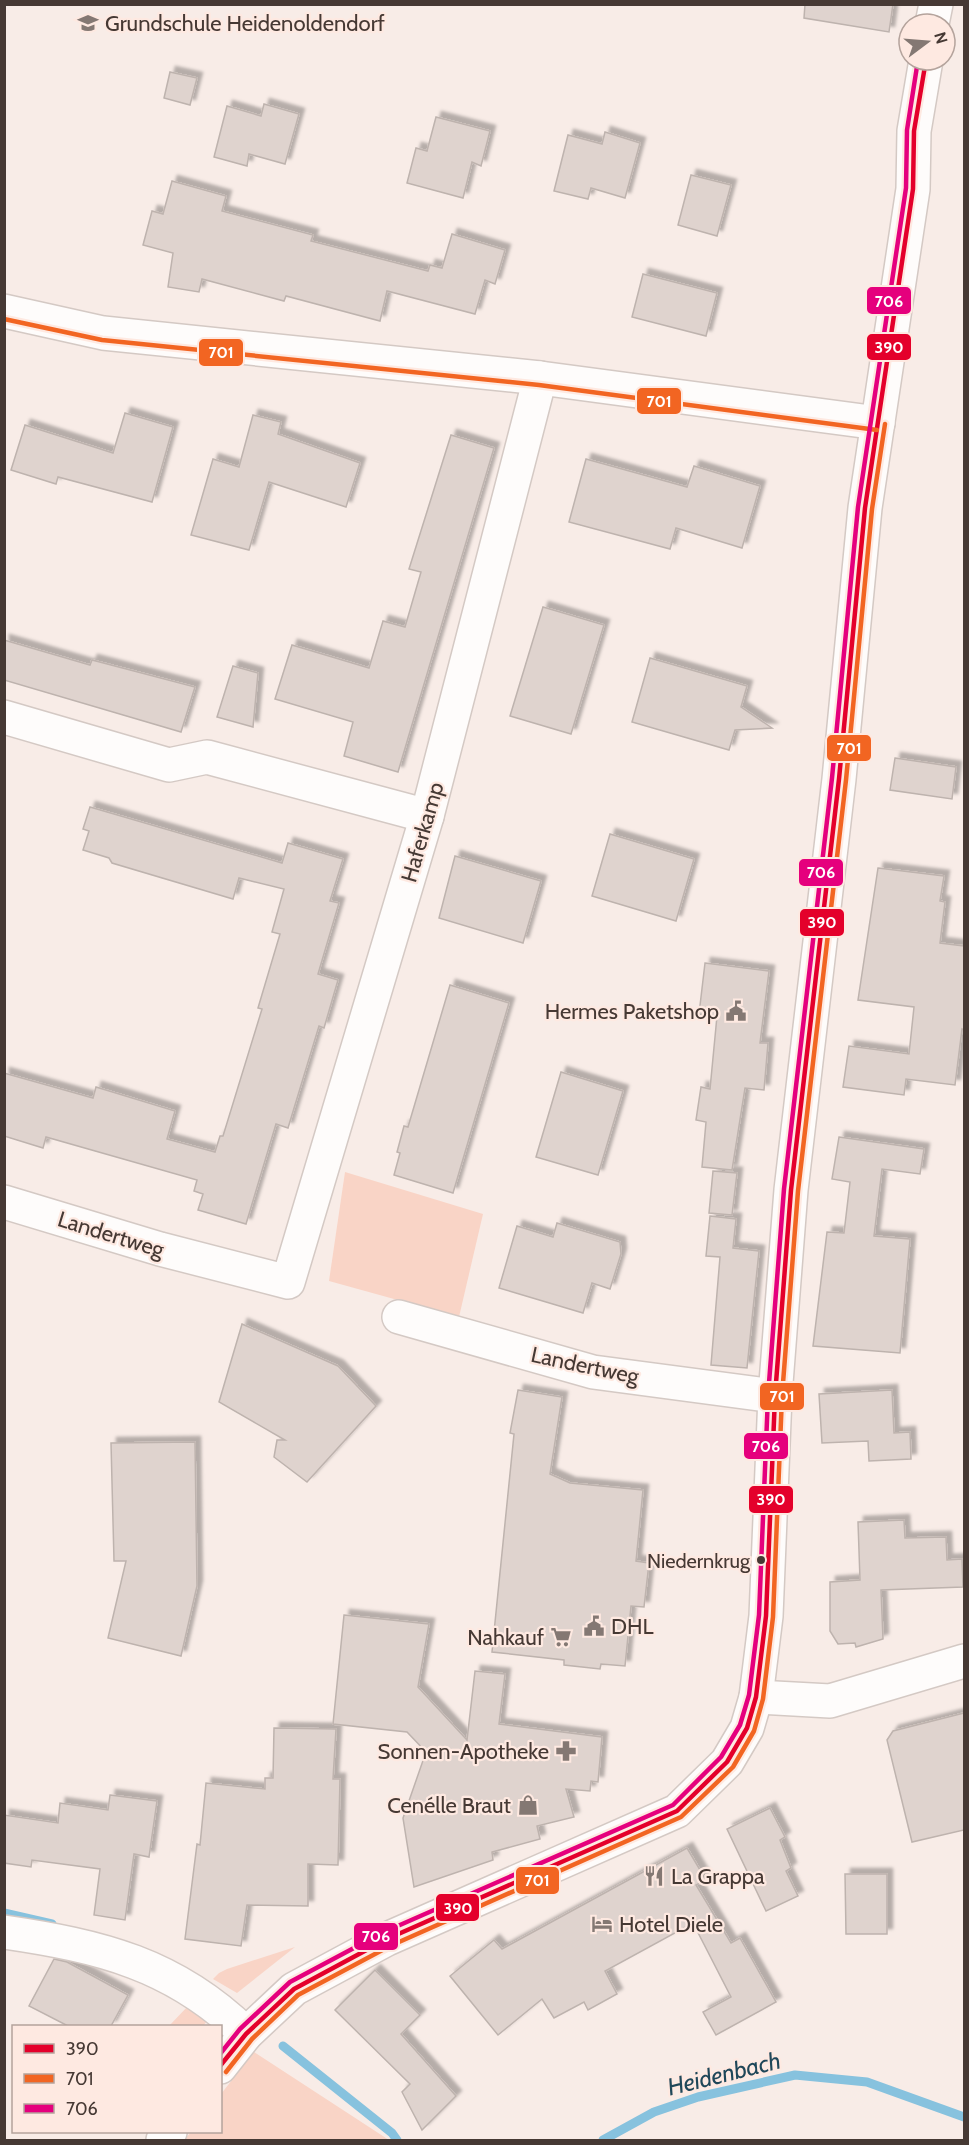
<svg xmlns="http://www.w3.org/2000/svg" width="969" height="2145" font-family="Cabin,sans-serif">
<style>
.green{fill:#f9d4c6}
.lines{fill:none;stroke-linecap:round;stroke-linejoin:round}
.stream{stroke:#87c2de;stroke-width:9}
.building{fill:#dfd3ce;stroke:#beb3ae;stroke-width:1.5;filter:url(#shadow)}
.minor-casing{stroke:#d4c9c4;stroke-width:36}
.secondary-casing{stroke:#d4c9c4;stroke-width:36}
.minor{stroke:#fefcfb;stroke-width:33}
.secondary{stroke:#fefcfb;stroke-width:33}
.bus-1-casing{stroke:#fee9e1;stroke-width:9}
.bus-2-casing{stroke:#fee9e1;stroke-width:9}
.bus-3-casing{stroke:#fee9e1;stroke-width:9}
.bus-1{stroke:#e4002b;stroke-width:4.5}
.bus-2{stroke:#f26522;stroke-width:4.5}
.bus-3{stroke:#e5007d;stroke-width:4.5}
.bus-dot{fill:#463934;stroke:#fee9e1;stroke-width:2}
.labels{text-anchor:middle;stroke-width:4.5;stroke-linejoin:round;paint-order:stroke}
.bus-label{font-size:20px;fill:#463934;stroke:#fee9e1;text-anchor:end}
.poi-label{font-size:22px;fill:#463934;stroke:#fee9e1;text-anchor:start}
.street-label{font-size:22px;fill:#463934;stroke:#fee9e1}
.water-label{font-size:24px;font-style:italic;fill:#1f4759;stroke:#fee9e1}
.line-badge{stroke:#fee9e1;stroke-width:2}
.badge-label{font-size:16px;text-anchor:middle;font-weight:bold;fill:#fff}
</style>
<defs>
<filter id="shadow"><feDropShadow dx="5.5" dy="-5.5" stdDeviation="1.5" flood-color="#0004"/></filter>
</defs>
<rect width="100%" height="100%" fill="#f8ece7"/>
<g class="green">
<path d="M345,1172L483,1214L459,1317L329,1281Z"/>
<path d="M295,1947L237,1993L213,1979L219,1973L227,1969Z"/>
<path d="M189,2005L207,2021L203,2026H169Z"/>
<path d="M254,2052L389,2140H184L191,2132H220L221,2094Z"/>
</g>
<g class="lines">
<g class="stream">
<path d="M4,1913L52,1924"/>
<path d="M283,2046L392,2133L397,2140"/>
<path d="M603,2140L654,2112L698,2097L795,2075L867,2082L964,2117"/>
</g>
</g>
<g class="building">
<path d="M805,4H893L889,32L804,18Z"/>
<path d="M170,72L197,78L190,105L164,98Z"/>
<path d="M264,104L299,114L285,164L249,154L247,166L214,157L227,106L261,116Z"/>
<path d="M436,117L490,131L481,166L472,162L463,198L407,183L416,148L427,151Z"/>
<path d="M605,132L640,143L625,198L591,188L588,199L554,191L568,135L602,144Z"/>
<path d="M691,175L731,185L717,236L678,225Z"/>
<path d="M172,181L226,196L222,211L313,235L311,241L428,271L430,265L442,268L452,234L505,250L495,284L485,280L475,314L387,291L380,321L286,296L284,301L202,279L199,292L168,287L173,253L143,245L152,211L163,214Z"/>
<path d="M643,274L717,293L706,336L632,317Z"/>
<path d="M125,413L173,427L152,502L58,477L56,484L11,470L25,425L113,453Z"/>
<path d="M253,415L281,422L278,434L360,463L346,507L269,482L249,550L191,535L213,459L239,467Z"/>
<path d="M451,435L494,448L398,772L344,756L353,722L275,699L292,645L369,668L383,621L405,627L421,572L409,569Z"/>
<path d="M586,459L687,487L694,466L760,486L742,548L676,528L670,549L569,522Z"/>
<path d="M543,607L604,625L571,734L510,716Z"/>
<path d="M4,640L90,665L92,660L195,687L181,732L4,680Z"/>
<path d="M650,658L747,686L741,707L772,728L735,730L729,750L632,722Z"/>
<path d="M233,666L258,673L253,727L217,717Z"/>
<path d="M895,758L956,767L952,799L890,790Z"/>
<path d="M90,807L282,863L288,843L343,859L330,901L339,903L318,974L338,980L324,1028L319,1026L288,1128L276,1124L246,1224L198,1210L203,1194L194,1191L197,1180L46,1137L43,1148L4,1136V1073L93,1098L96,1087L175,1111L167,1139L215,1152L220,1136H223L262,1009L258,1008L280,934L272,932L284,889L239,878L233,899L112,863L109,858L83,850L89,831L83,829Z"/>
<path d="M610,834L694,859L676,921L592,896Z"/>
<path d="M455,856L541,881L523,943L439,918Z"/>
<path d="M878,868L944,876L940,901L945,902L940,943L964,946V1030L962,1029L955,1085L906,1079L904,1095L843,1087L849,1046L909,1054L914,1007L858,1000Z"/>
<path d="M705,963L769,971L760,1043H768L764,1090L745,1088L732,1170L702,1167L706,1122L696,1120L701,1087L710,1089L717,1016L699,1014Z"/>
<path d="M450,985L509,1003L453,1193L394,1175L400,1153L397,1152L404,1126L408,1127Z"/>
<path d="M561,1072L623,1091L598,1175L536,1157Z"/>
<path d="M839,1137L924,1149L920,1174L882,1169L874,1236L910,1239L900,1353L813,1346L827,1232L844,1233L850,1182L832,1179Z"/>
<path d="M713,1171L737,1173L732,1215L709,1213Z"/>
<path d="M710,1216L736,1219L733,1248L759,1251L747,1368L711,1365L720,1257L706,1256Z"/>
<path d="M557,1223L620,1242L621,1254L610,1289L592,1283L583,1313L499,1288L517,1226L553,1237Z"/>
<path d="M242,1324L338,1366L376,1406L307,1482L274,1457L277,1440H285L219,1402Z"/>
<path d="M518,1390L562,1397L550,1474L570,1483L643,1490L636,1561L649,1563L644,1607L631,1606L625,1666L601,1664L600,1669L564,1665V1660L492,1652L514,1434L510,1433Z"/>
<path d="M892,1390L894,1433L910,1432L911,1459L869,1461L868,1441L822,1443L819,1394Z"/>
<path d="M195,1442L197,1586L181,1656L108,1638L126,1561H114L111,1443Z"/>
<path d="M904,1520L905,1538L946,1537L947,1560L962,1559L963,1587L881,1590L883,1639L856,1647L855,1643L838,1644L830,1631V1582L860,1580L858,1522Z"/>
<path d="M344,1615L429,1624L418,1687L467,1740L475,1671L505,1674L499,1724L602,1737L598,1782L591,1781L590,1791L566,1789L574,1817L537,1826L540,1839L492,1852L493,1860L414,1887L403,1818L426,1752L407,1732L333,1724Z"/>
<path d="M964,1713V1830L912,1842L887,1740L893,1731Z"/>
<path d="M274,1728L336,1729L333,1779H340L338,1865L308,1864V1906L247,1905L241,1946L185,1939L197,1844L200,1845L206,1783L265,1789V1778H273Z"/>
<path d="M110,1795L157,1801L149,1857L134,1854L125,1920L94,1915L100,1869L32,1860L31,1867L4,1863V1815L58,1823L60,1803L108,1810Z"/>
<path d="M770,1808L785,1837L780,1840L791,1868L786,1871L798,1896L766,1911L727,1829Z"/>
<path d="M687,1848L706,1880L696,1885L731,1943L740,1938L776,2002L716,2035L703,2012L731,1997L693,1923L605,1971L617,1994L588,2010L584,2002L554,2018L542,1999L498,2035L450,1976L494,1940L502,1949Z"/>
<path d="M845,1874H887V1934H846Z"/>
<path d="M54,1959L67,1962L128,1995L111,2026H68L29,2006Z"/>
<path d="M375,1970L420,2015L401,2034L456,2096L422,2130L402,2092L410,2084L335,2010Z"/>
</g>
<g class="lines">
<g class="minor-casing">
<g id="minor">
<path d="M4,311L103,333L540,378L878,423"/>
<path d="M4,717L169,765L207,757L427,816"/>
<path d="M4,1202L160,1249L288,1282L427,816L540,378"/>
<path d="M399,1317L593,1372L775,1396"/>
<path d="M756,1697L830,1701L964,1661"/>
<path d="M4,1932C100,1946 175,1964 246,2034"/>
</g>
</g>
<g class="secondary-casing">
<g id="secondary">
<path d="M932,24L936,4"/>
<path d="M220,2067L246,2034L294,1989L387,1939L677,1811L727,1762L747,1728L756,1697L766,1616L775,1396L791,1190L839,779L865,508L913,189L914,131L926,60"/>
<path d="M163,2140L170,2132"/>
</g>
</g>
<use href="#minor" class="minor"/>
<use href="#secondary" class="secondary"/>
<g class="bus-1-casing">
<path id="bus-1" d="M220,2066L246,2034L294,1989L387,1939L677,1811L727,1762L747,1728L756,1697L766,1616L775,1396L791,1190L839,779L865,508L913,189L914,131L926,60"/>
</g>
<g class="bus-2-casing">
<g id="bus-2">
<path d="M4,319L102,340L539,385L877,430"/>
<path d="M226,2072L252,2039L298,1995L390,1946L681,1817L733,1767L754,1731L763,1699L773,1617L782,1396L798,1191L846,780L872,509L885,424"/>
</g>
</g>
<g class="bus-3-casing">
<path id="bus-3" d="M220,2054L240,2029L290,1982L384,1932L673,1805L721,1757L740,1725L749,1695L759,1615L768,1396L784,1189L832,778L858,507L906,188L907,130L918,60"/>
</g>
<use href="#bus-1" class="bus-1"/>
<use href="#bus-2" class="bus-2"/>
<use href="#bus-3" class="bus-3"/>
</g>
<defs>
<g id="school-bare" transform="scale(1.62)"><path d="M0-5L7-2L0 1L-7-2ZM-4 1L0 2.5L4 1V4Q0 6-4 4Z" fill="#847873" stroke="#fee9e1" stroke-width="2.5" paint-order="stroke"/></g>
<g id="civic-bare" transform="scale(1.62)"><path d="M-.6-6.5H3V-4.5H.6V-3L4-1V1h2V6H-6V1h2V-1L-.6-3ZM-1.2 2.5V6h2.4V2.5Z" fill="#847873" stroke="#fee9e1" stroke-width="2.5" paint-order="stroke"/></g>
<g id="supermarket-bare" transform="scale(1.62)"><path d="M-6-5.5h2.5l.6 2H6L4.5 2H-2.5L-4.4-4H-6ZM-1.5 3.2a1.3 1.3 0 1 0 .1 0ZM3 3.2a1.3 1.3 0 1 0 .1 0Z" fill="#847873" stroke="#fee9e1" stroke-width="2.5" paint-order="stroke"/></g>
<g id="pharmacy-bare" transform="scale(1.62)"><path d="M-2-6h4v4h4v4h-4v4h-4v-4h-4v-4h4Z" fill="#847873" stroke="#fee9e1" stroke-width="2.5" paint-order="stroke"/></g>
<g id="shop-bare" transform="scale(1.62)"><path d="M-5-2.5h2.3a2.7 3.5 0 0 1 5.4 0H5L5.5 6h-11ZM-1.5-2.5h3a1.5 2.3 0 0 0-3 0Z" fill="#847873" stroke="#fee9e1" stroke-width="2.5" paint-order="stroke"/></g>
<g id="restaurant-bare" transform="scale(1.62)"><path d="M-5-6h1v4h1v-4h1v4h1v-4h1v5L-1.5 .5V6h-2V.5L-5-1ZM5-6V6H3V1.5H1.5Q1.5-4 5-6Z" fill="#847873" stroke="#fee9e1" stroke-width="2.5" paint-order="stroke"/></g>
<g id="hotel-bare" transform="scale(1.62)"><path d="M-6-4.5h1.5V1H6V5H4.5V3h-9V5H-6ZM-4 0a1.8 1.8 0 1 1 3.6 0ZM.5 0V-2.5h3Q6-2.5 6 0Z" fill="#847873" stroke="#fee9e1" stroke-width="2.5" paint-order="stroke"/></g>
</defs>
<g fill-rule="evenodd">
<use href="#school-bare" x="88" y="23"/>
<use href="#civic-bare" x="736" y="1011"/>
<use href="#civic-bare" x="594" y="1626"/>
<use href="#supermarket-bare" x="561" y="1637"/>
<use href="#pharmacy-bare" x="566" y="1751"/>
<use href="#shop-bare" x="528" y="1805"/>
<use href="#restaurant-bare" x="654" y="1876"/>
<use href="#hotel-bare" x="602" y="1924"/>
</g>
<circle class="bus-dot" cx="761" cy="1560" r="5"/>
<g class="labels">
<g class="bus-label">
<text x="750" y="1568">Niedernkrug</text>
</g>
<g class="poi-label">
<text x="105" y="31">Grundschule Heidenoldendorf</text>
<text x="719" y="1019" text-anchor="end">Hermes Paketshop</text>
<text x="611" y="1634">DHL</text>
<text x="544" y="1645" text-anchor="end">Nahkauf</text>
<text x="549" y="1759" text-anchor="end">Sonnen-Apotheke</text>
<text x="511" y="1813" text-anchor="end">Cenélle Braut</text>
<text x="671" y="1884">La Grappa</text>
<text x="619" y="1932">Hotel Diele</text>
</g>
<g class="street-label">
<text transform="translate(422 832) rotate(-74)" y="8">Haferkamp</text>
<text transform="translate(111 1234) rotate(17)" y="8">Landertweg</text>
<text transform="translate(585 1365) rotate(12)" y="8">Landertweg</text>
</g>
<g class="water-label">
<text transform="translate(724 2074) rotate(-14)" y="8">Heidenbach</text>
</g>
</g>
<g class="line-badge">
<rect x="866" y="286" width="46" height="29" rx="6" fill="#e5007d"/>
<rect x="866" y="333" width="46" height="28" rx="6" fill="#e4002b"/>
<rect x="198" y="338" width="46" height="29" rx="6" fill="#f26522"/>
<rect x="636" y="387" width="46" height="28" rx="6" fill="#f26522"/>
<rect x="826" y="734" width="46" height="28" rx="6" fill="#f26522"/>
<rect x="798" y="858" width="46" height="29" rx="6" fill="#e5007d"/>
<rect x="799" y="908" width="46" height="29" rx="6" fill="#e4002b"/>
<rect x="759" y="1382" width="46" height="29" rx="6" fill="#f26522"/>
<rect x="743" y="1432" width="46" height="28" rx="6" fill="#e5007d"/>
<rect x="748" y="1485" width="46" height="29" rx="6" fill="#e4002b"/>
<rect x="515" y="1866" width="45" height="29" rx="6" fill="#f26522"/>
<rect x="435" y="1893" width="45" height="29" rx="6" fill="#e4002b"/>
<rect x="353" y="1922" width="46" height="29" rx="6" fill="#e5007d"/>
</g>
<g class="badge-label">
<text x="889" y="307">706</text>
<text x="889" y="353">390</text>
<text x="221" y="358">701</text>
<text x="659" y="407">701</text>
<text x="849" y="754">701</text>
<text x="821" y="878">706</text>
<text x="822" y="928">390</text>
<text x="782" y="1402">701</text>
<text x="766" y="1452">706</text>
<text x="771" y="1505">390</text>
<text x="537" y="1886">701</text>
<text x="458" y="1914">390</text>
<text x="376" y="1942">706</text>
</g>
<rect width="969" height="2145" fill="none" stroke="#463934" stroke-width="12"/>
<rect x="12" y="2025" width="210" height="108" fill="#fee9e1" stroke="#b4a39c" stroke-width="1.5"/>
<rect x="24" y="2044" width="30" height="9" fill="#e4002b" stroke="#b4a39c" stroke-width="1.5"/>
<text x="66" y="2055" font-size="18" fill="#463934">390</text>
<rect x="24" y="2074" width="30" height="9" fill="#f26522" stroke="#b4a39c" stroke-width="1.5"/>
<text x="66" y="2085" font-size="18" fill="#463934">701</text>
<rect x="24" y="2104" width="30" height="9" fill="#e5007d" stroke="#b4a39c" stroke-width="1.5"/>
<text x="66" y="2115" font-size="18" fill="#463934">706</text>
<g transform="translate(927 42) rotate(74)"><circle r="28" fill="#fee9e1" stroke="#b4a39c" stroke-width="1.5"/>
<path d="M0-4.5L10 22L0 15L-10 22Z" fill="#847873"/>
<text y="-9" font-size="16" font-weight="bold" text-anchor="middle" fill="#463934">N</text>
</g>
</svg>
